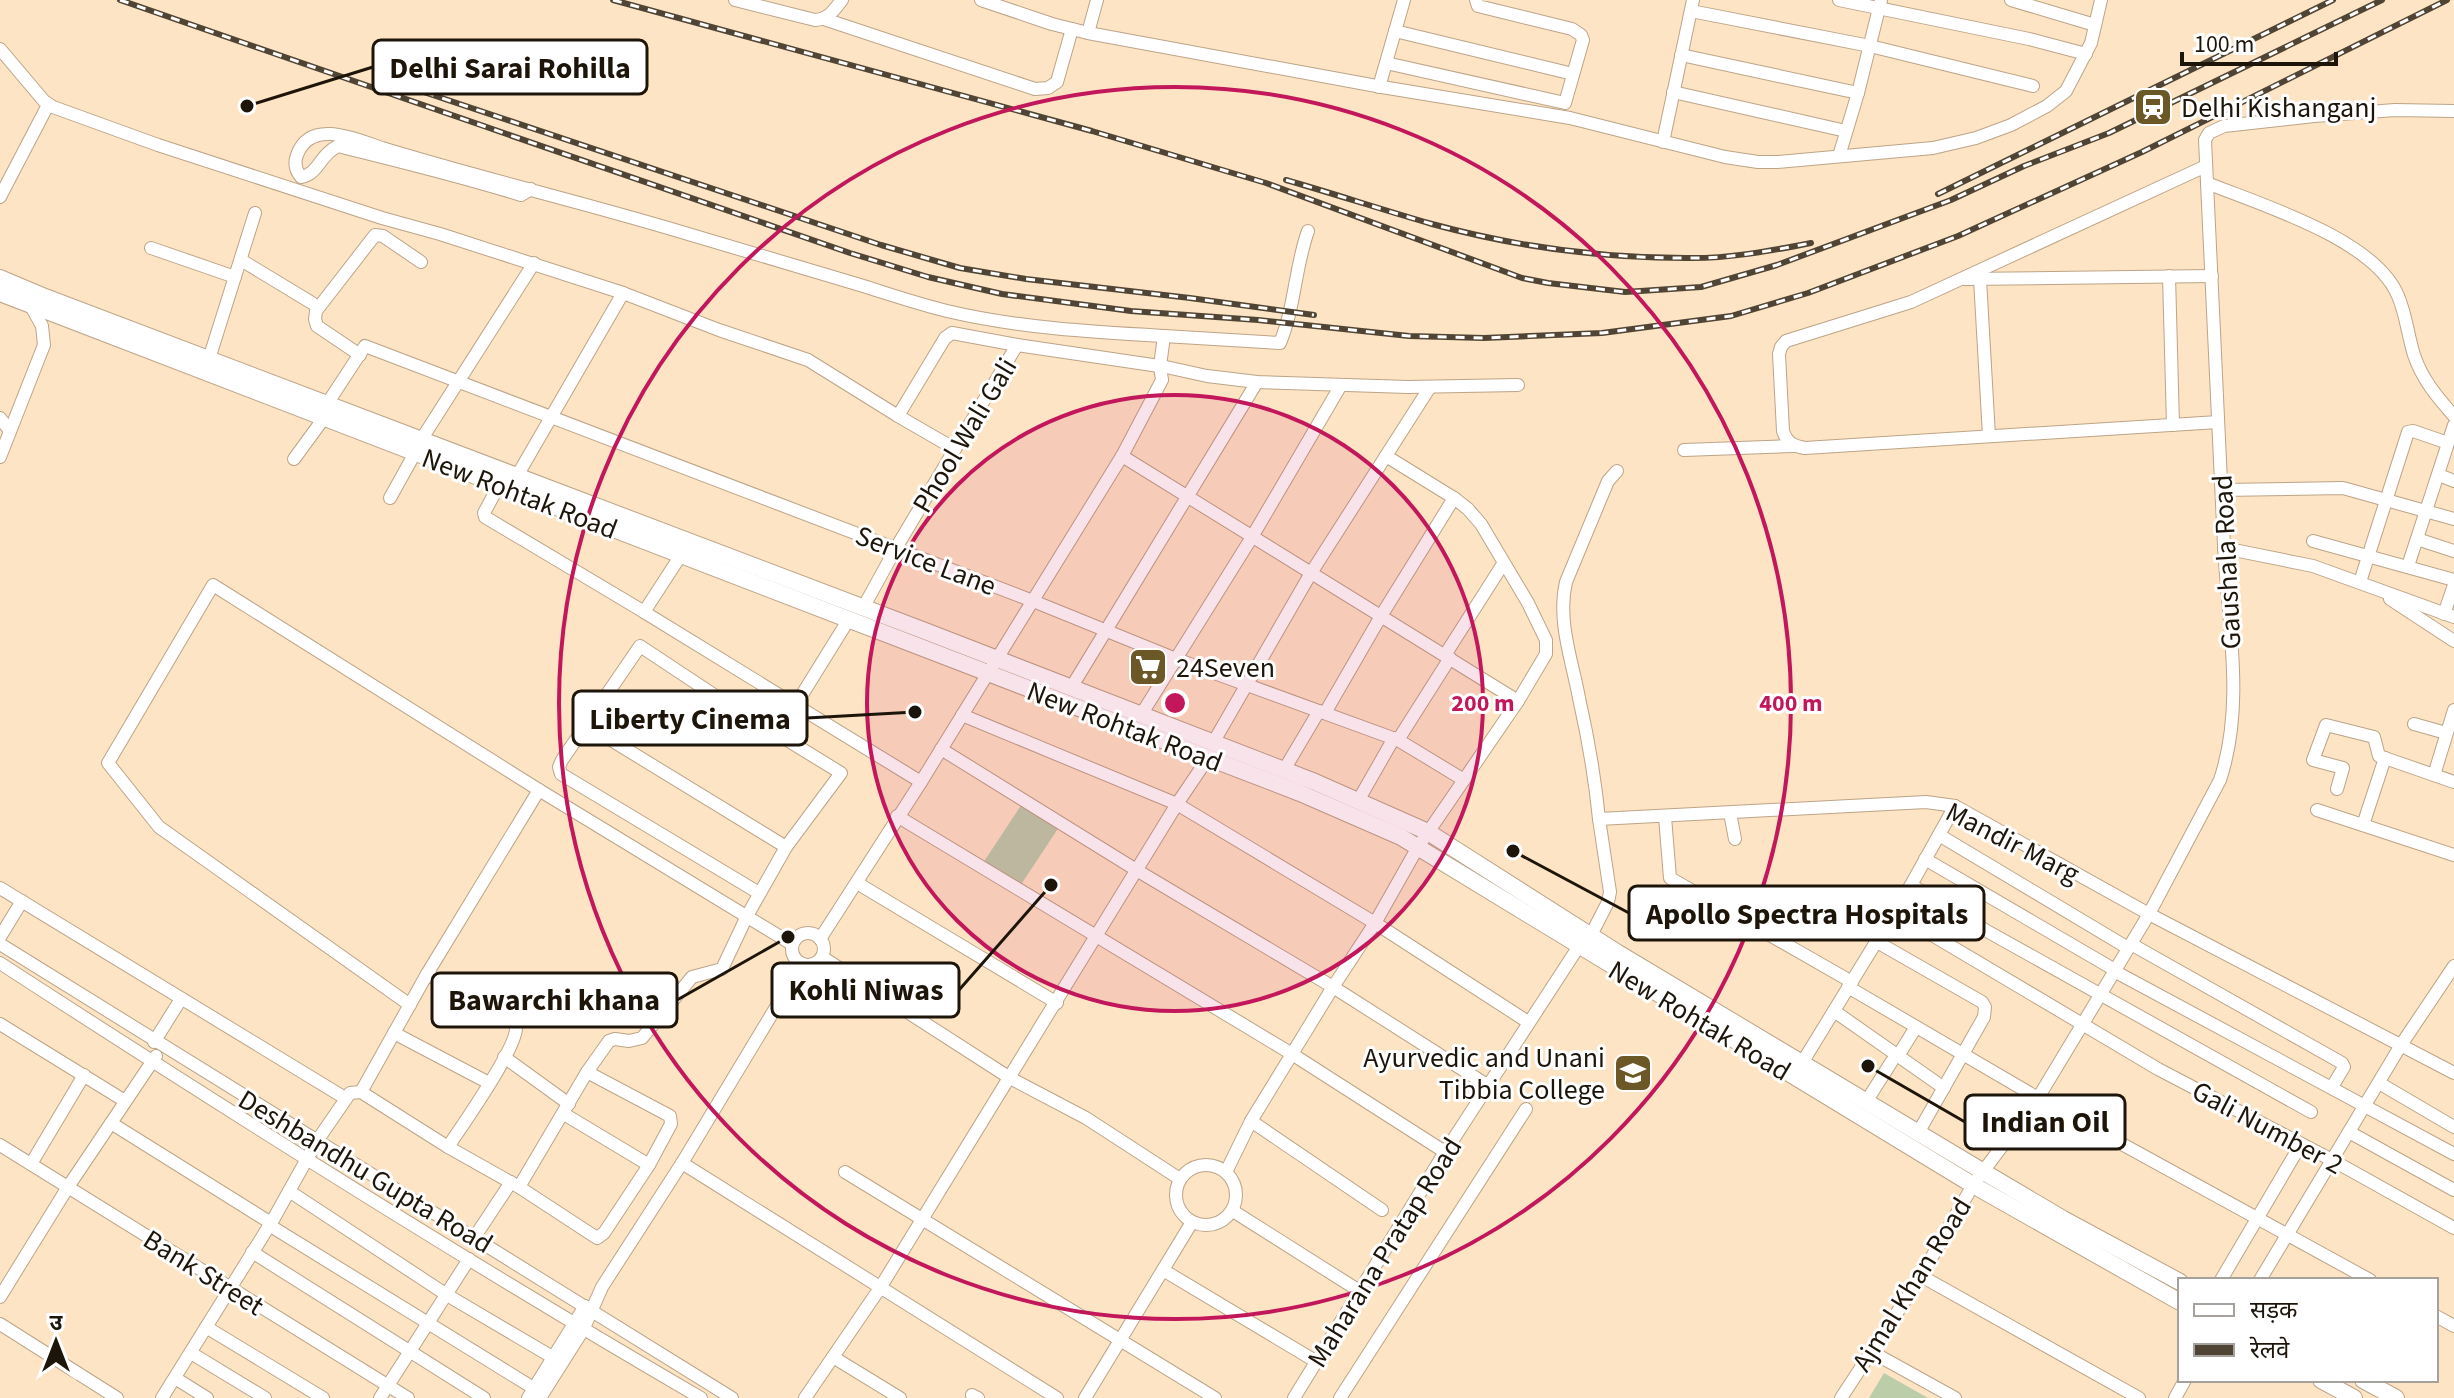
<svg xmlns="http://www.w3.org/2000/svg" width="2454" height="1398" font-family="'Source Sans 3','Noto Sans Devanagari',sans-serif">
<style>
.green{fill:#bccda9}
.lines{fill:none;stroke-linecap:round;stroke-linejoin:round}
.minor-casing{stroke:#bca487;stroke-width:14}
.major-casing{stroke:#bca487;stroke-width:18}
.minor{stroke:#fff;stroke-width:12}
.major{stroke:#fff;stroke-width:16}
.rail-casing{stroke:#504434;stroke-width:6}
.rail{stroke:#fff;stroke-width:3;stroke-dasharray:9;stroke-linecap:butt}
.ring{fill:none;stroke:#c2185b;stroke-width:4}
.labels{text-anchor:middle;stroke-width:6;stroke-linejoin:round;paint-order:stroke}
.poi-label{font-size:28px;fill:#1e150a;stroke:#fff;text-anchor:start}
.street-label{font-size:28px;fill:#1e150a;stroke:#fff}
.centre{fill:#c2185b;stroke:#fff;stroke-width:4}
.ring-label{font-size:24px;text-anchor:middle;font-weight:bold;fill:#c2185b;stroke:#fff;stroke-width:6;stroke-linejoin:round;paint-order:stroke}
.leader{fill:none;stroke:#1e150a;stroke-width:3}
.callout-dot{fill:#1e150a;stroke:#fff;stroke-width:3}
.callout{fill:#fff;stroke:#1e150a;stroke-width:3}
.callout-label{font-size:30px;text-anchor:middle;font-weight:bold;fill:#1e150a}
</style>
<rect width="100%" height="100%" fill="#fde4c5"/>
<g class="green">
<path d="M1022,804L1059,827L1020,886L983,863Z"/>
<path d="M1884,1373L1928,1398H1869Z"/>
</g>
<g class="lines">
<g class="minor-casing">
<g id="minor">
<path d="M735,0L815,20C829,19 834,10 842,0"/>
<path d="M981,0L1052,24L1088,33L1382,87L1570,118L1725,157L1758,162H1777L1933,148L1976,138L2011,125L2047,106L2066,91L2091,43L2101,0"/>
<path d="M1839,0L2029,39L2086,54"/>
<path d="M2011,0L2095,25"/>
<path d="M1691,11L1870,46L2033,86"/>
<path d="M824,19L1035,89L1048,88L1057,82L1072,29"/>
<path d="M1395,31L1573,74"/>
<path d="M1088,33L1097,0"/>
<path d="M0,49L44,101L53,107L158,145L382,218L440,234L623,293L719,330L808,360L898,416L945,338L952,333L1017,345L1166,367L1207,376L1257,382L1408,387L1518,385"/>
<path d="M1681,55L1858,93"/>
<path d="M1386,63L1565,103L1583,40L1581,35L1572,29L1478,6L1476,0"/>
<path d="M1379,87L1404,0"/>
<path d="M1673,92L1846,131"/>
<path d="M1663,142L1693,0"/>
<path d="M1839,156L1858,93L1881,0"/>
<path d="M2206,166L1911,302L1786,341L1781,347L1779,354L1783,431C1787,443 1793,446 1805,448L2218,422"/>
<path d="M2207,183C2261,205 2375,239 2398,296C2406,314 2408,336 2414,355C2422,379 2437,397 2454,416"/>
<path d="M531,189L521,195C461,176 399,161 338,146C319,155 319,174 301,177C296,171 294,163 297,155C310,118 356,139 382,148C477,177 573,200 668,228C733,247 796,266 860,285C889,294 918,304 947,311C1019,328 1092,332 1164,336L1160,366L1162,380L1122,456L921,782L820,939"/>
<path d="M0,197L48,105"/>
<path d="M151,248L235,277"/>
<path d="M241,260L312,303"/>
<path d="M2169,276L2173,425"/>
<path d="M1965,279L2212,276"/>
<path d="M1980,279L1989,436"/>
<path d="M1164,336L1280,343C1295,307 1295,267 1308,231"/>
<path d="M360,355L317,326L315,319L316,311L375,235L383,236L421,262"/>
<path d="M209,359L255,213"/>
<path d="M327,404L365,346L1033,601L1176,659L1398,740L1464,780"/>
<path d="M898,416L955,449"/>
<path d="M0,418L10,431"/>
<path d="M421,440L534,263"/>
<path d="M1684,450L1793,446"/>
<path d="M1122,456L1518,701"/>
<path d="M0,457L44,345L42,326L31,306"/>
<path d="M294,459L324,418"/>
<path d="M2439,475L2454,481"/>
<path d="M517,476L623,293"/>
<path d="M499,485L484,513L485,517L646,613"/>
<path d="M2222,490L2343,488L2454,519"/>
<path d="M390,498L415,453"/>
<path d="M2417,539L2454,551"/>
<path d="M2313,541L2454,580"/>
<path d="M2224,548L2313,566L2454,617"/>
<path d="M681,555L644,612L921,782"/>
<path d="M2408,566L2454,425"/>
<path d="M2360,582L2408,432L2413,431L2448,443"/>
<path d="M2390,599L2454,641"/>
<path d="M863,608L896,548L1017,345"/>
<path d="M2444,614L2454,585"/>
<path d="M1445,655L1503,564"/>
<path d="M1071,688L1257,382"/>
<path d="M795,706L849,619"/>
<path d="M1325,713L1381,616L1454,498L1386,456"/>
<path d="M962,715L1177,804L1375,923L1528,1022"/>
<path d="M1141,715L1252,537L1341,385"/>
<path d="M585,724L786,847"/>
<path d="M2414,724L2446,733"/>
<path d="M1398,740L1450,658"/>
<path d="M1213,743L1311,573L1430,387"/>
<path d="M941,749L1138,871L1333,987L1487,1085"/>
<path d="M1284,770L1319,711"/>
<path d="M2434,775L2454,710"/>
<path d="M2337,789L2343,768L2313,760L2326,725L2374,737L2379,756L2454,782"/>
<path d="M1358,801L1394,738"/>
<path d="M2317,810L2454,855"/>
<path d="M1730,813L1735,839"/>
<path d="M897,816L1292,1054L1445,1152"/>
<path d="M1665,817L1670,878L1852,982"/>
<path d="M1599,819C1595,778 1588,738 1579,698C1572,660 1557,621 1566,582L1608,481L1617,471"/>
<path d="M2363,825L2385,758"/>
<path d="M1939,835L2128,948"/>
<path d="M1925,859L2115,970"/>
<path d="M857,883L1057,1003"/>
<path d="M1911,885L1985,930L2311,1112"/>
<path d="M0,888L345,1098"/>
<path d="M1895,913L2158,1069L2332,1160L2454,1228"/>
<circle cx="808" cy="949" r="16"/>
<path d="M1591,935L1608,902L1610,892L1599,819L1926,802L1955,806L2149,914L2454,1073"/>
<path d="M0,937L22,901"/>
<path d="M1877,942L1982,1002L1985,1007L1984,1017L1918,1133"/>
<path d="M0,944L732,1398"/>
<path d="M2131,944L2342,1063L2344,1067L2332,1087"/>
<path d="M822,957L1010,1078L1086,1118L1180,1179"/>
<path d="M0,963C231,1113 463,1260 701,1398"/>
<path d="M2114,971L2454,1154"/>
<path d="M427,974L509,1017C513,1021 516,1022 516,1027C518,1047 461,1127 448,1147"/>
<path d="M1848,987L2038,1098L2370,1280"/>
<path d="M410,1005L159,827L108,763L213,585L539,790L792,944"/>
<path d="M1834,1011L1944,1088"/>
<path d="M0,1024L125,1101"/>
<path d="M394,1033L489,1083"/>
<path d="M154,1042L181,999"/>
<path d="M1898,1056L1916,1027"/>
<path d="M504,1057L569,1104"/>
<path d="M1802,1063L1911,885L1955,806"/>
<path d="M2379,1083L2454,1127"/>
<path d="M361,1092L427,974L539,790"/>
<path d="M1866,1102L1892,1061"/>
<path d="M564,1114L649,1165L671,1124L670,1116L587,1072"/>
<path d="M1251,1121L1382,1210"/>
<path d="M111,1123L271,1223"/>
<path d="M2349,1132L2454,1190"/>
<path d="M0,1145L408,1398"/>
<path d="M682,1163L1057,1398"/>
<path d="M31,1164L84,1075"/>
<circle cx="1206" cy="1195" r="30"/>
<path d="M845,1172L1215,1398"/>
<path d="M1226,1172L1251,1121L1333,987L1375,923L1418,847L1518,701L1546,654V640L1528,603L1481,524L1468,509L1454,498"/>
<path d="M519,1187L597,1238L604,1233L649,1165"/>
<path d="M289,1191L447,1295L554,1358"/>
<path d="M1233,1211L1361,1292"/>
<path d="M269,1225L535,1389"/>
<path d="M474,1238L511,1182"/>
<path d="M252,1252L484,1398"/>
<path d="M1163,1270L1317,1362"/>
<path d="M1921,1276L2139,1398"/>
<path d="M2221,1280L2301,1144"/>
<path d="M2260,1280L2401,1045L2454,966"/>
<path d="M0,1297L68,1187L156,1056"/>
<path d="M2436,1316L2454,1326"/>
<path d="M0,1324L117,1398"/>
<path d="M206,1327L323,1398"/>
<path d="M1870,1351L1955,1398"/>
<path d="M191,1353L265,1398"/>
<path d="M833,1357L900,1398"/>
<path d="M175,1378L207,1398"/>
<path d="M972,1395L978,1398"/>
<path d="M162,1398L274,1218L317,1141L350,1093L361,1092L448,1147L519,1187L587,1072L609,1041L615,1039L629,1041L642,1038L692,977L722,969L747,916L786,847L841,773L717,697L640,646L562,760L559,767L561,774L759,893"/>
<path d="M380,1398L469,1259"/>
<path d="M528,1398L585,1306"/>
<path d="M540,1398L583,1330L602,1287L682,1163L802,964"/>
<path d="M805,1398L880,1288L1177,804L1208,758"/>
<path d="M1085,1398L1192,1222"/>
<path d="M1294,1398L1445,1152L1579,946"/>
<path d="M1340,1398L1526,1109"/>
<path d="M1841,1398L1921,1276L1973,1185L2038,1098L2149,914L2220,780C2245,705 2228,624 2224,546C2218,410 2211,275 2205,140L2209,133L2224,126L2314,116L2395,110L2454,111"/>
<path d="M2175,1398L2185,1380"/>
</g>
</g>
<g class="major-casing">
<g id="major">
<path d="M0,278L45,297L925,631L1315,782L1428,832L1618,953L1982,1171L2063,1219L2180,1282"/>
<path d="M0,293L1300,793L1401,837L1973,1185L2180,1302"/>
<path d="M2321,1380L2354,1398"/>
<path d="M2363,1380L2396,1398"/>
</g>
</g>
<use href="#minor" class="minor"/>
<use href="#major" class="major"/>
<g class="rail-casing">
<g id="rail">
<path d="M120,0L850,253L928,277L1002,294L1131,311L1258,320L1409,336L1484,338L1602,333L1731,316L1808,293L1958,236L2142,152L2447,0"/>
<path d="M613,0L1092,131L1266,183L1522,278L1548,283L1625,292L1701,287L1777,265L1951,200L2024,166L2109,133L2382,0"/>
<path d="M391,81L881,245L960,268L1026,279L1190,298L1314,315"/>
<path d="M1286,180C1335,194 1383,210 1432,224C1513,246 1601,258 1685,258C1727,259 1770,251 1811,243"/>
<path d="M1938,194L2333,0"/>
</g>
</g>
<use href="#rail" class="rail"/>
</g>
<circle cx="1175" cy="703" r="308" fill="#c2185b" fill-opacity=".12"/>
<g class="ring">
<circle cx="1175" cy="703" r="308"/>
<circle cx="1175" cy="703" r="616"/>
</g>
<defs>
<g id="station-square" transform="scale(2)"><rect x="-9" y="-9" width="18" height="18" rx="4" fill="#6c5726" stroke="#fff"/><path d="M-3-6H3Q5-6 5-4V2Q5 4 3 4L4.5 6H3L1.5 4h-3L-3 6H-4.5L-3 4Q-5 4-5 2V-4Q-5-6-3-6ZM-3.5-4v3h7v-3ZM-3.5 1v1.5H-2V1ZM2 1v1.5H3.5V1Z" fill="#fff"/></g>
<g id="supermarket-square" transform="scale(2)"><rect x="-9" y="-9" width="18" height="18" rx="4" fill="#6c5726" stroke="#fff"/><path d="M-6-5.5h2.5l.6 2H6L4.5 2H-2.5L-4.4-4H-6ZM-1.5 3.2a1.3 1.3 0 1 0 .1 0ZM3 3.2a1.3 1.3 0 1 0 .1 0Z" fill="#fff"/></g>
<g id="university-square" transform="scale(2)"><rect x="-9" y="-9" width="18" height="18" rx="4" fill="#6c5726" stroke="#fff"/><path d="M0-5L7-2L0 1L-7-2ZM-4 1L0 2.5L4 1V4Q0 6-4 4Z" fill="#fff"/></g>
</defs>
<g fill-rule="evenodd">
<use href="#station-square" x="2153" y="107"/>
<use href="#supermarket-square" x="1148" y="667"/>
<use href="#university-square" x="1633" y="1073"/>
</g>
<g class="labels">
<g class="poi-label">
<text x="2181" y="117">Delhi Kishanganj</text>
<text x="1176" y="677">24Seven</text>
<text x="1605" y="1067" text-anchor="end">Ayurvedic and Unani<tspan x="1605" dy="32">Tibbia College</tspan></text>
</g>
<g class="street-label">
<text transform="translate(964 435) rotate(-59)" y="10">Phool Wali Gali</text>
<text transform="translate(520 493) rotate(21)" y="10">New Rohtak Road</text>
<text transform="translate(926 560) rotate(21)" y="10">Service Lane</text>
<text transform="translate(2226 562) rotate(-93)" y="10">Gaushala Road</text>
<text transform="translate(1125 726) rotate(21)" y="10">New Rohtak Road</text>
<text transform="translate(2013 842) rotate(27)" y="10">Mandir Marg</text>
<text transform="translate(1700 1020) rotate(31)" y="10">New Rohtak Road</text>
<text transform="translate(2268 1127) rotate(28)" y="10">Gali Number 2</text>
<text transform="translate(366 1171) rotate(31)" y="10">Deshbandhu Gupta Road</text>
<text transform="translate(1384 1252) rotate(-58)" y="10">Maharana Pratap Road</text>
<text transform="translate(204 1272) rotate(32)" y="10">Bank Street</text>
<text transform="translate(1911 1284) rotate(-58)" y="10">Ajmal Khan Road</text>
</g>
</g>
<circle cx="1175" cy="703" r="12" class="centre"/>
<g class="ring-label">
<text x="1483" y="711">200 m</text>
<text x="1791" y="711">400 m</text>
</g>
<path class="leader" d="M247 106L373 67M915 712L807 718M1513 851L1629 913M1051 885L959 990M788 937L677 1000M1868 1066L1965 1122"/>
<g class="callout-dot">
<circle cx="247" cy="106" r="8"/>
<circle cx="915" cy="712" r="8"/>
<circle cx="1513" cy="851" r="8"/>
<circle cx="1051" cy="885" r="8"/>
<circle cx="788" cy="937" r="8"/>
<circle cx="1868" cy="1066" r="8"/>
</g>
<g class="callout">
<rect x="373" y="40" width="274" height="54" rx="8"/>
<rect x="573" y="691" width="234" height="54" rx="8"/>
<rect x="1629" y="886" width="355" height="54" rx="8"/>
<rect x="772" y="963" width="187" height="54" rx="8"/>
<rect x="432" y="973" width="245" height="54" rx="8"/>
<rect x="1965" y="1095" width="160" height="54" rx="8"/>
</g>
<g class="callout-label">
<text x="510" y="78">Delhi Sarai Rohilla</text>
<text x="690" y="729">Liberty Cinema</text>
<text x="1807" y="924">Apollo Spectra Hospitals</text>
<text x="866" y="1000">Kohli Niwas</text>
<text x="554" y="1010">Bawarchi khana</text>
<text x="2045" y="1132">Indian Oil</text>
</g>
<rect x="2178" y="1278" width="260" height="104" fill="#ffffff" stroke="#a5a19d" stroke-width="2"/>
<rect x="2194" y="1304" width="40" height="12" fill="#ffffff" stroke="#a5a19d" stroke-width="2"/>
<text x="2250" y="1318" font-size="24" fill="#1e150a">सड़क</text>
<rect x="2194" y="1344" width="40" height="12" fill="#504434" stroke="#a5a19d" stroke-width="2"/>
<text x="2250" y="1358" font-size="24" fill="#1e150a">रेलवे</text>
<g transform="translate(56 1342)" stroke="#ffffff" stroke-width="6" paint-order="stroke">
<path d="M0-6L14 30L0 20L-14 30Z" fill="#1e150a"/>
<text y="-12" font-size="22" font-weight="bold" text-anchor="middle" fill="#1e150a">उ</text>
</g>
<path d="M2182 52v12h154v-12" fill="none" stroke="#1e150a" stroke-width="4"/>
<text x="2194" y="52" font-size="24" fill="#1e150a" stroke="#ffffff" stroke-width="6" paint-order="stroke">100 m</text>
</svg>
